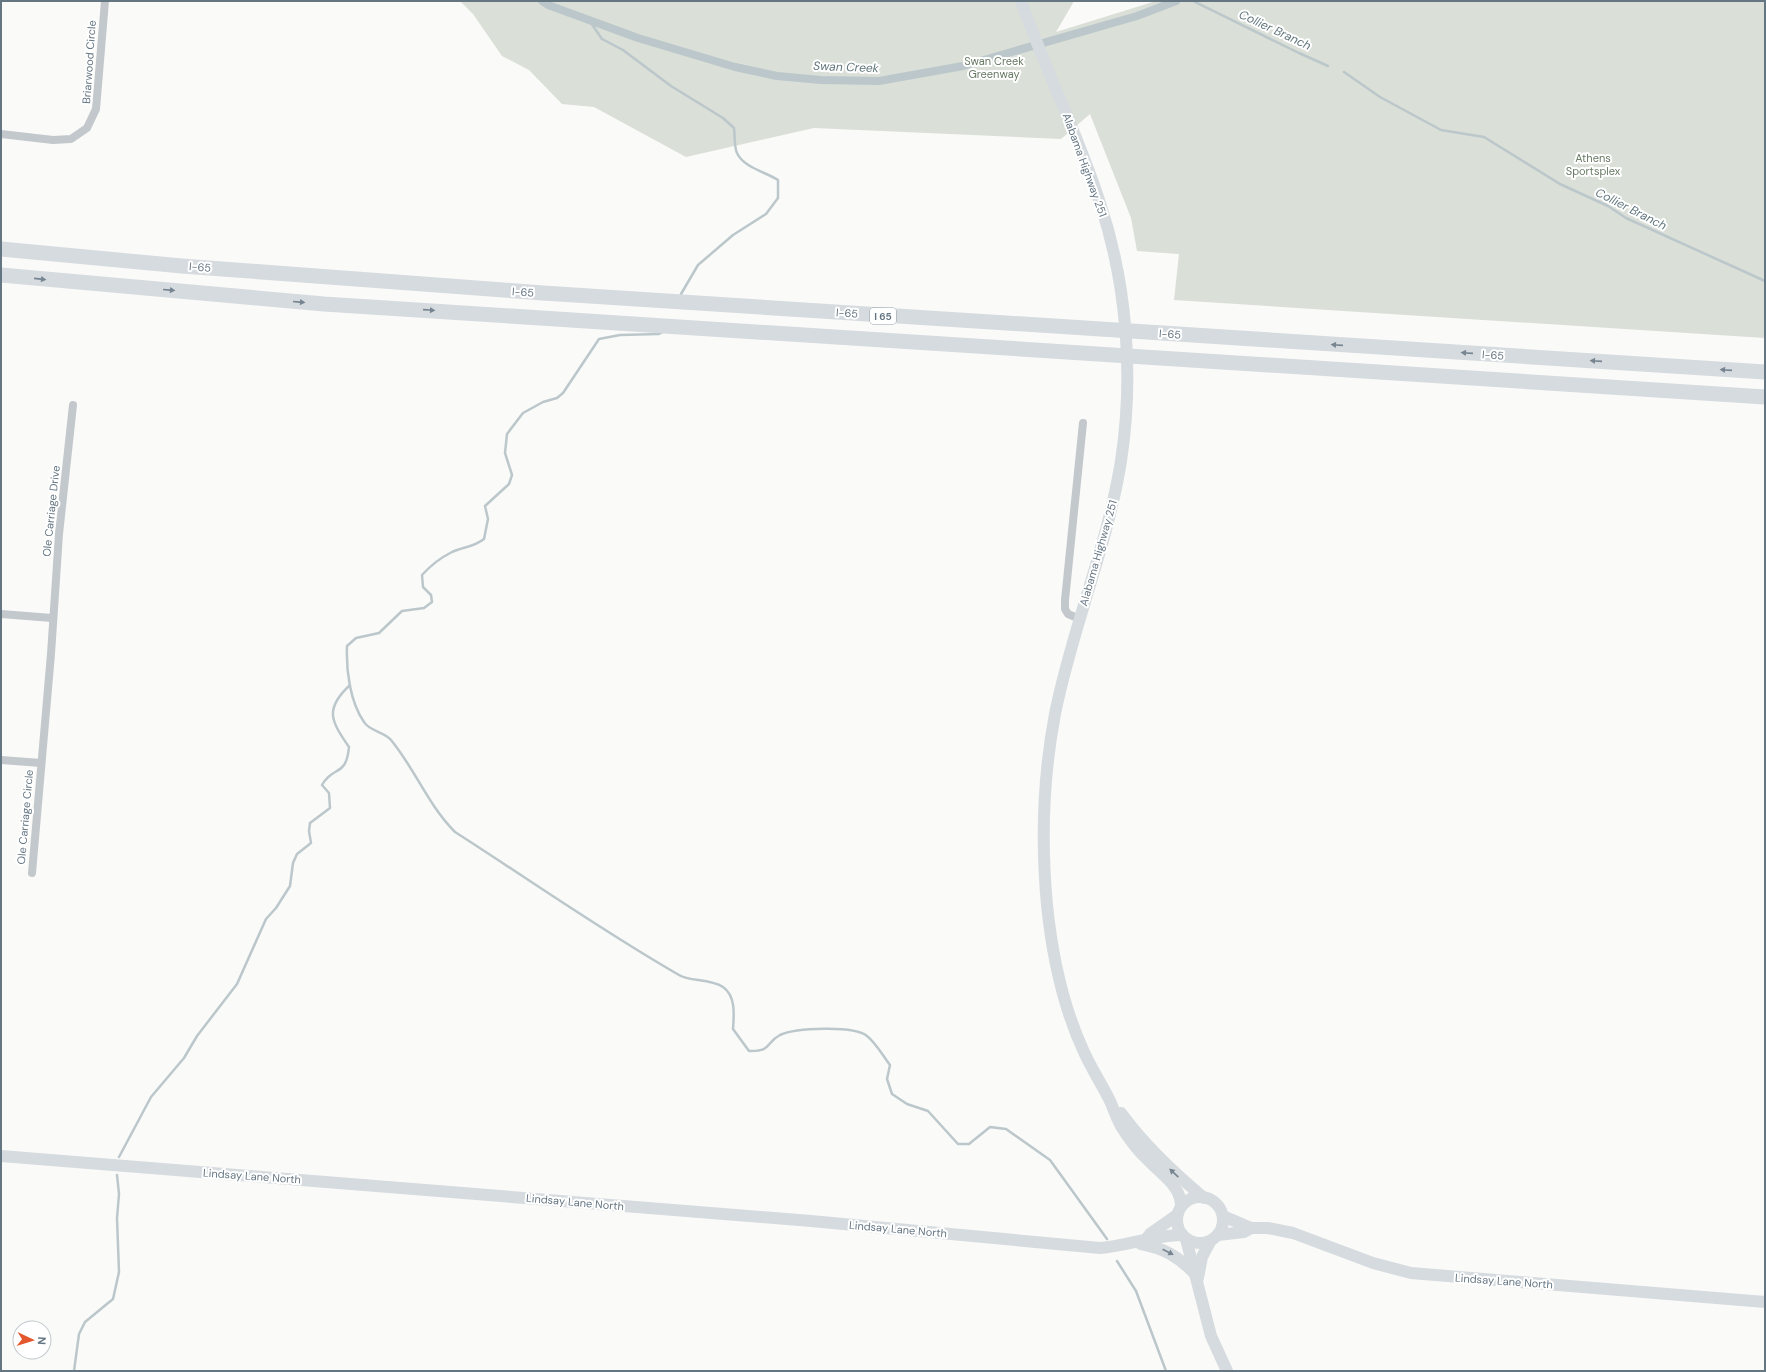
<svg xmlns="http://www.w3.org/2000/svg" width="1766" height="1372" font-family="'DM Sans',sans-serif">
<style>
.green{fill:#dadfd7}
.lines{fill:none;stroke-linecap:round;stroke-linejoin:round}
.stream{stroke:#bbc7cb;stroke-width:2.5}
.canal{stroke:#bbc7cb;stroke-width:8}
.street{stroke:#c3c8cc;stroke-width:8}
.secondary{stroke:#d6dbdf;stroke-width:12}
.highway{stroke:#d6dbdf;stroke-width:15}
.oneway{fill:#768591}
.labels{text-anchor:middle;stroke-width:4;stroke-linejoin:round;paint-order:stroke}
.shield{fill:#fff;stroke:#939fa8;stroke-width:1}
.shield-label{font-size:10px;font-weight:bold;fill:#657683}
.park-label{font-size:11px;fill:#687a64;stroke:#fff}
.street-label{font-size:11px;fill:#657683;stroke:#fff}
.water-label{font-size:12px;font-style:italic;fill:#60757c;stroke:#fff}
</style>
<rect width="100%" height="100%" fill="#fafaf8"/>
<path class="green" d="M460,1H1072L1073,3L1056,32L1156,1H1765V338L1174,300L1179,254L1137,251L1131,218L1090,114L1061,139L814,128L686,157L594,107L562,104L529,70L502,56L473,14Z"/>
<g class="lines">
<g class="stream">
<path d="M1193,1L1299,53L1328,66"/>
<path d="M589,20L602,39L623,50L671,86L723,118L734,128C735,136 734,147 737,153C744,168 766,172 778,180V198L766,214L733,235L698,265L681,294"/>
<path d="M1344,72L1380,97L1441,130L1484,137L1560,184L1608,206L1626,218L1765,281"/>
<path d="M663,332L659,334L620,335L599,339L563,393L557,398L543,402L523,413L507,434L505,453L512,475L509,484L485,506L488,519L484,539C474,547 463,547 452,552C440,558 431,565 422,575L423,587L431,595L432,602L424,608L402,611L379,633L356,638L347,646C346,670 350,702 364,722C369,731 385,732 391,740C415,769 428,805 455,832C530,880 602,931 679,975C690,982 709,978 723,987C736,996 734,1015 733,1029L749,1051C772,1052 766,1042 780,1035C795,1028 854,1025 867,1036C876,1043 883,1056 890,1065L887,1079L892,1094L907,1104L928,1111L958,1144H969L990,1127L1006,1129L1050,1160L1107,1239"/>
<path d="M119,1157L151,1097L184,1058L197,1036L237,984L266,919L276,908L290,886L293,863L297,854L311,843L309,831L310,823L330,808L329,793L322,785C333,765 346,778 349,747C331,721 324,709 350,685"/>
<path d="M1117,1261L1136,1291L1166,1371"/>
<path d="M74,1371L79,1334L85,1322L113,1299L119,1272L117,1218L119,1194L117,1175"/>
</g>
<path class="canal" d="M542,1L548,5L638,38L735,67L777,76L821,80L879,81L963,66L1137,16L1176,1"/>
<g class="street">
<path d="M1,134L53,140L71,139L87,128L96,109L105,1"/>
<path d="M1,614L52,618"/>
<path d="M1080,619L1068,614L1065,609V600L1083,423"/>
<path d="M1,760L41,763"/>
<path d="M32,873L51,654L59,534L73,405"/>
</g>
<g class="secondary">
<path d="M1021,1C1045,69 1078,134 1100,203C1127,284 1134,376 1121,461C1107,548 1072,628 1055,714C1043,777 1041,841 1047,905C1052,954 1063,1007 1084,1052C1092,1070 1103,1086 1111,1103C1114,1111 1117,1119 1121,1126C1129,1139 1138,1151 1149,1161C1162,1175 1181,1186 1181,1206"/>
<path d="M1121,1113C1145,1146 1173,1172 1204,1198"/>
<path d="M1,1156L811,1221L1100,1248C1128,1246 1153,1235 1182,1235"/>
<circle cx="1200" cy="1220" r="23"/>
<path d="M1223,1216L1251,1228H1268L1293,1233L1373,1263L1411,1273L1765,1302"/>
<path d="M1218,1235L1244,1232L1251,1228"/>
<path d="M1147,1238L1150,1234L1177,1215"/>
<path d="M1186,1239L1211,1336L1227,1371"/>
<path d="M1141,1244C1163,1248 1178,1256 1194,1273"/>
<path d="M1198,1278L1202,1257L1210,1242"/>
</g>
<g class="highway">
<path d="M1,249L182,266L543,293L1765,372"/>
<path d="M1,275L324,304L1765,397"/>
</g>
</g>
<defs><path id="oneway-solid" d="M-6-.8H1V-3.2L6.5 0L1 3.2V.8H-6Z"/></defs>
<g class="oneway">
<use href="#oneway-solid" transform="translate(40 279) rotate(6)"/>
<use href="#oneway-solid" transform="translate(169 290) rotate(5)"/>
<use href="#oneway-solid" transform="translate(299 302) rotate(5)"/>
<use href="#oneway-solid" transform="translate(429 310) rotate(4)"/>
<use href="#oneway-solid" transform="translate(1337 345) rotate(-176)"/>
<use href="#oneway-solid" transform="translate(1467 353) rotate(-176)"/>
<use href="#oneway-solid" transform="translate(1596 361) rotate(-176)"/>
<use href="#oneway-solid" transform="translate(1726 370) rotate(-176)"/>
<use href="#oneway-solid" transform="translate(1174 1173) rotate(-137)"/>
<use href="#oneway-solid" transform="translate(1168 1252) rotate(27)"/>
</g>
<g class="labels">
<rect class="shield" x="870" y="308" width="26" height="16" rx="3"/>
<g class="shield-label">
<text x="883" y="320">I 65</text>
</g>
<g class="park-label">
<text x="994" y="65">Swan Creek<tspan x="994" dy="13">Greenway</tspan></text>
<text x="1593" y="162">Athens<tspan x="1593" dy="13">Sportsplex</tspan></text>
</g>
<g class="street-label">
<text transform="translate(89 62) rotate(-86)" y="4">Briarwood Circle</text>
<text transform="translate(1085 165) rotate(70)" y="4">Alabama Highway 251</text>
<text transform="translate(200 267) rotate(5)" y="4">I-65</text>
<text transform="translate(523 292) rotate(4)" y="4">I-65</text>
<text transform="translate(847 313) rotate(4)" y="4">I-65</text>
<text transform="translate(1170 334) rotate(4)" y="4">I-65</text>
<text transform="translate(1493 355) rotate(4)" y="4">I-65</text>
<text transform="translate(51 511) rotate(-84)" y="4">Ole Carriage Drive</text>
<text transform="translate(1098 553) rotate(-74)" y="4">Alabama Highway 251</text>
<text transform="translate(25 817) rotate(-85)" y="4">Ole Carriage Circle</text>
<text transform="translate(252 1176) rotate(4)" y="4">Lindsay Lane North</text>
<text transform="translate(575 1202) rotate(5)" y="4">Lindsay Lane North</text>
<text transform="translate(898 1229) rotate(5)" y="4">Lindsay Lane North</text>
<text transform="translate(1504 1281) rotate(4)" y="4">Lindsay Lane North</text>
</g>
<g class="water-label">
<text transform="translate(1275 30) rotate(25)" y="4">Collier Branch</text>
<text transform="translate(846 67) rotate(2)" y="4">Swan Creek</text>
<text transform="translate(1631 209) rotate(27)" y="4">Collier Branch</text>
</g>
</g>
<rect width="1766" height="1372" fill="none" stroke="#657683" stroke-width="4"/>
<g transform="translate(32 1340) rotate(94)"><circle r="19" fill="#ffffff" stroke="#c1c8cd"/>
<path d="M0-3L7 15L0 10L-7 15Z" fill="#e4572e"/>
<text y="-6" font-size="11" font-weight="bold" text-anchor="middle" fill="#657683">N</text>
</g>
</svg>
